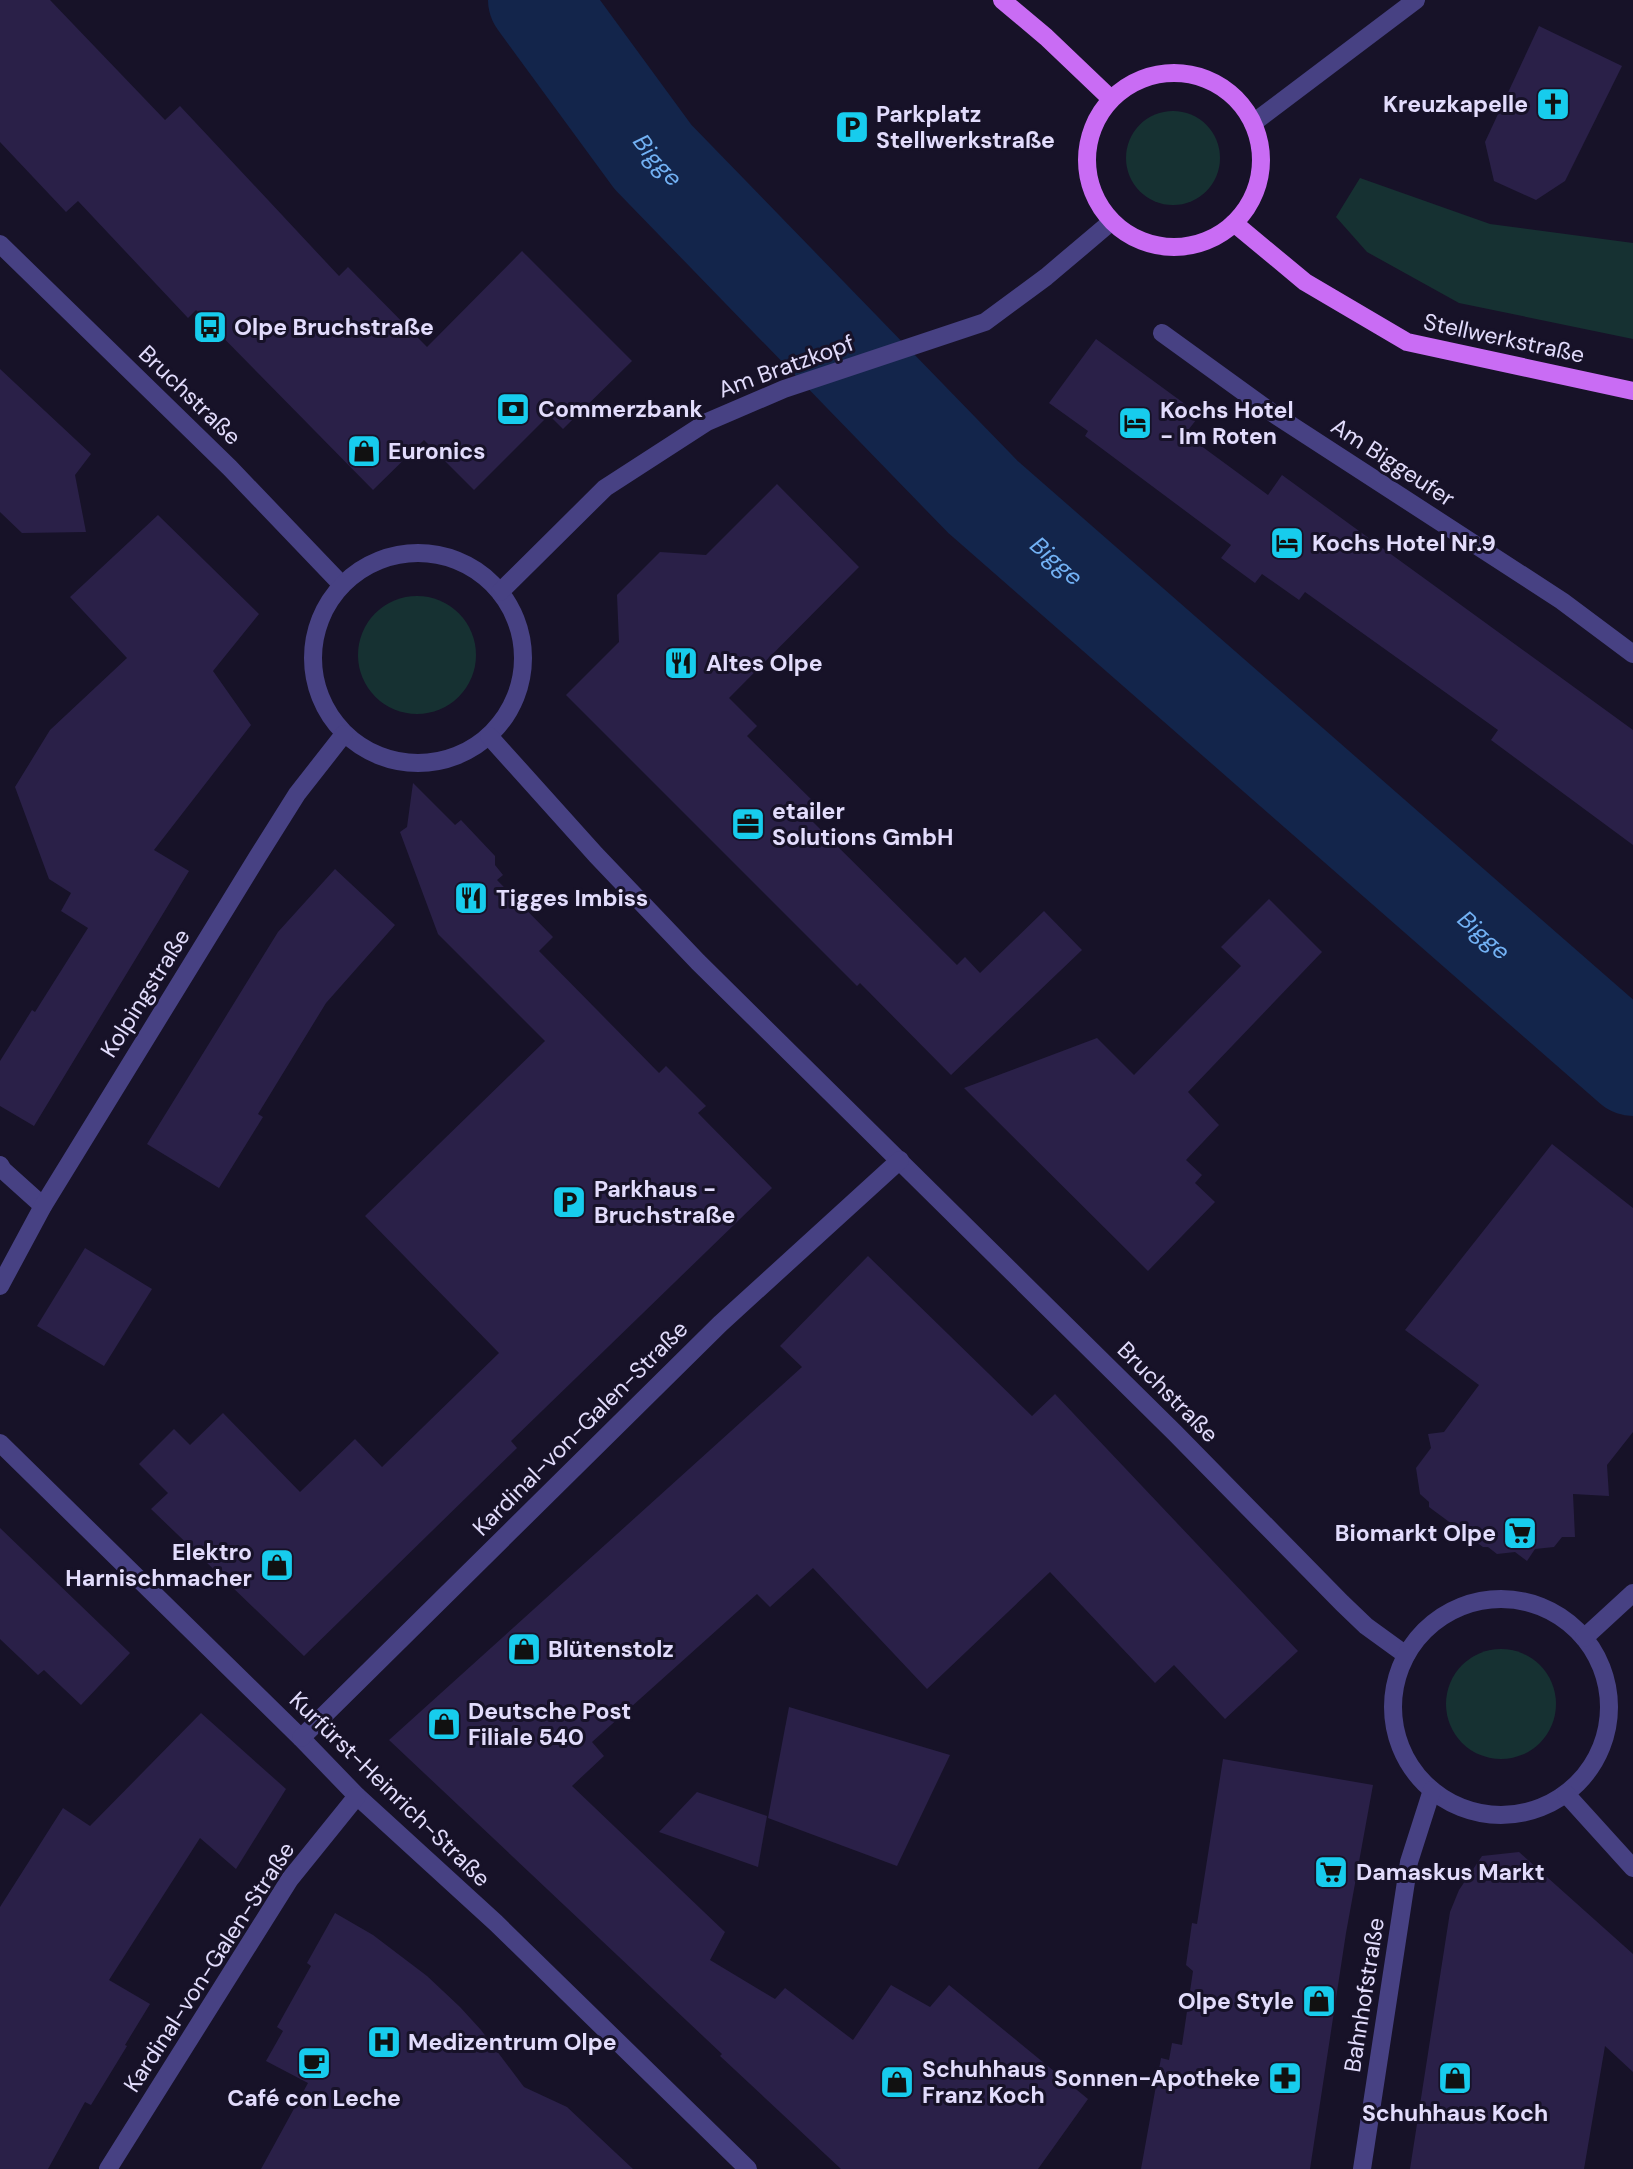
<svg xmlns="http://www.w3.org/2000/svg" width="1633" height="2169" font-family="'DM Sans',sans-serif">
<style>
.green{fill:#163132}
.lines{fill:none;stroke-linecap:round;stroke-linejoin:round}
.river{stroke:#13254b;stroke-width:100}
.building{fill:#2a2048}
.minor{stroke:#474183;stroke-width:18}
.major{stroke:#c96cf4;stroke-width:18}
.labels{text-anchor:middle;stroke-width:6;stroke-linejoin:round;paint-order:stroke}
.poi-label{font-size:23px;font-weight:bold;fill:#e2dcfc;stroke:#171228;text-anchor:start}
.street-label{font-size:23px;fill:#e2dcfc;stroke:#171228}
.water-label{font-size:24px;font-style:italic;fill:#72b1f4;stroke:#171228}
</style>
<rect width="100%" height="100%" fill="#171228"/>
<g class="green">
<circle cx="1173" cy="158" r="47"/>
<path d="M1360,178L1490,224L1633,243V339L1459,303L1367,252L1336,217Z"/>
<circle cx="417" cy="655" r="59"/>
<circle cx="1501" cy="1704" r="55"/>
</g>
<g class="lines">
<path class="river" id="s1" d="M538,0L653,157L983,497L1633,1066"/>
</g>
<g class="building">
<path d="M0,0H50L165,120L180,106L339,276L348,267L427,347L522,251L632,361L563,429L549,415L474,490L424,440L373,490L196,310L188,318L78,201L66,212L0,142Z"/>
<path d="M1539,26L1622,66L1565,181L1536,200L1494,181L1485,142Z"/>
<path d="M1096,339L1200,415L1185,434L1268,495L1282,475L1633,730V845L1491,740L1498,730L1305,592L1299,600L1262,574L1255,583L1221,558L1231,545L1085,436L1088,431L1049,403Z"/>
<path d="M0,369L91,454L75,475L86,532L22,533L0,512Z"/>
<path d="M777,484L859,567L729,698L757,726L747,736L823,811L813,822L957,965L965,957L980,973L1044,911L1082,950L951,1075L860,983L857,986L566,695L619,642L617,595L660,552L706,555Z"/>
<path d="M158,515L259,614L213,671L251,725L154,850L189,871L34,1126L0,1106V1061L32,1010L35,1012L88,928L61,911L71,893L49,879L15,787L50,730L127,658L70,597Z"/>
<path d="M413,783L455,825L461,820L495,856V865L503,875L497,880L553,937L539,951L659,1073L666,1066L706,1106L698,1113L772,1188L511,1441L517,1448L304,1656L151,1509L168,1493L139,1464L174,1429L190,1445L223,1413L300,1492L355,1439L382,1467L499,1353L365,1216L545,1041L438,934L400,832L407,827Z"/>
<path d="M335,869L395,925L326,1003L258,1114L263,1117L219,1188L147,1144L278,932Z"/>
<path d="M1269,899L1322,952L1188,1092L1219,1125L1186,1160L1202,1175L1195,1183L1215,1202L1148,1271L964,1088L1097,1038L1134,1075L1241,966L1221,947Z"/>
<path d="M1552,1144L1633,1208V1432L1607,1465L1609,1496L1573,1494L1575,1537H1562L1554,1547L1535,1549L1527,1561L1515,1552L1497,1554L1488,1547H1483L1429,1507V1502L1420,1494L1416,1468L1431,1448L1428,1434L1444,1432L1479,1385L1405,1330Z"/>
<path d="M85,1248L152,1289L104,1366L37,1326Z"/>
<path d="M868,1256L1032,1416L1055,1394L1298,1651L1225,1719L1174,1665L1155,1683L1050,1572L927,1689L813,1568L770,1607L757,1594L592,1742L604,1756L572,1786L725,1932L710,1960L775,1999L785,1988L853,2040L891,1985L930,2007L949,1985L1088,2099L1038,2169H841L720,2056L722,2054L389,1740L802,1367L780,1346Z"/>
<path d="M0,1528L130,1653L81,1705L44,1670L38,1675L0,1639Z"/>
<path d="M789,1707L950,1755L897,1866L768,1818Z"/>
<path d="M201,1713L286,1789L236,1869L200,1838L109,1980L150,2004L125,2045L127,2046L91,2105L85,2102L48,2169H0V1907L63,1808L90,1826Z"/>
<path d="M1223,1759L1373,1785L1346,1933L1310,2169H1141L1161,2058L1169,2060L1172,2043L1182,2045L1193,1971L1186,1965L1192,1923L1197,1924Z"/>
<path d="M697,1792L767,1816L758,1867L659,1832Z"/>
<path d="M1519,1852L1633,1954V2072L1605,2046L1584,2169H1410L1450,1912L1459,1890L1482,1856Z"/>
<path d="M335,1913L373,1935L427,1976L460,2007L481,2030L524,2087L567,2107L633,2169H261L308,2083L266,2061L283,2031L277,2027L311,1966L307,1963Z"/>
</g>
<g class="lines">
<g class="minor">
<path d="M1253,123L1416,0"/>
<path d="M0,244L230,468L342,585"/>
<path d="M1162,333L1274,414L1562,601L1633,654"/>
<circle cx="418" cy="658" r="105"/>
<path d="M500,592L605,488L707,422L784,389L985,322L1046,277L1111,222"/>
<path d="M489,736L596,855L698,962L1175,1433L1342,1603L1366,1626L1406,1655"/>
<path d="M0,1165L3,1170L43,1206"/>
<path d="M0,1286L43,1206L258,856L297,794L344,734"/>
<path d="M0,1443L301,1738L357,1796L496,1923L748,2169"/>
<circle cx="1501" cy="1707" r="108"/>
<path d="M1584,1638L1633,1593"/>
<path d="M301,1738L720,1324L900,1160"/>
<path d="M1566,1794L1633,1868"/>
<path d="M108,2169L290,1879L357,1796"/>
<path d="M1362,2169L1409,1862L1432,1790"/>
</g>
<g class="major">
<path d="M1002,0L1046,37L1111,99"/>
<circle cx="1174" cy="160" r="87"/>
<path d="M1234,223L1305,282L1407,342L1633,391"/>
</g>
</g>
<defs>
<g id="church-square" transform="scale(1.75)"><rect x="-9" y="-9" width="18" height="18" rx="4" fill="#17cced" stroke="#171228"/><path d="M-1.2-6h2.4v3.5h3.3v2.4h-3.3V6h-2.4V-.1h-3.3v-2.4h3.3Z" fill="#111"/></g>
<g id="parking-square" transform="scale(1.75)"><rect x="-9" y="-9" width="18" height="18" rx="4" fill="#17cced" stroke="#171228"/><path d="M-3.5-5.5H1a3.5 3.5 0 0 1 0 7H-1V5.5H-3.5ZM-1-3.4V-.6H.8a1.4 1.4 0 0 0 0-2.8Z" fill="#111"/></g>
<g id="bus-square" transform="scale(1.75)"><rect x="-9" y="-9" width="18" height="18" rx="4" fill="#17cced" stroke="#171228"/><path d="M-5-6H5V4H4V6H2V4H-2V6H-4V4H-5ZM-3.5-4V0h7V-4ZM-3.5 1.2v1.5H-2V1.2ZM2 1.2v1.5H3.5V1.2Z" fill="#111"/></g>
<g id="bank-square" transform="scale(1.75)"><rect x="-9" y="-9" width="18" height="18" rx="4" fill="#17cced" stroke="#171228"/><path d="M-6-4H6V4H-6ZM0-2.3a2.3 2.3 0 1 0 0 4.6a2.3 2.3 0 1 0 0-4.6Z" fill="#111"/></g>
<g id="hotel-square" transform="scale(1.75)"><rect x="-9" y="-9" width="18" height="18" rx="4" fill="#17cced" stroke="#171228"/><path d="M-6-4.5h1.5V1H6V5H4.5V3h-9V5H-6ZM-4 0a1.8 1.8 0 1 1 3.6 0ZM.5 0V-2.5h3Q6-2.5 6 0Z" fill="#111"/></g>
<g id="shop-square" transform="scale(1.75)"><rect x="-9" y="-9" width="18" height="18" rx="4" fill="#17cced" stroke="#171228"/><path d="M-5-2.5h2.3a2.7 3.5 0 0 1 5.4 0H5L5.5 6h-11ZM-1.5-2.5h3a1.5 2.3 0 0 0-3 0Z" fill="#111"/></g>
<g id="restaurant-square" transform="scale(1.75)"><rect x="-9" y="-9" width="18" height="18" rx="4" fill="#17cced" stroke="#171228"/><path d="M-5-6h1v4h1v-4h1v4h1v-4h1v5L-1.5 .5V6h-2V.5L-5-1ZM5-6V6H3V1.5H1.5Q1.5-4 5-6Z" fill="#111"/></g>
<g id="office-square" transform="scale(1.75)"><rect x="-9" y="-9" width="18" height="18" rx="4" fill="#17cced" stroke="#171228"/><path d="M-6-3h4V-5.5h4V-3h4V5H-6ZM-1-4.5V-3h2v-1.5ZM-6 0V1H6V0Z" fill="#111"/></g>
<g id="supermarket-square" transform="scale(1.75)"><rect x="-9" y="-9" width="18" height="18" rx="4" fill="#17cced" stroke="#171228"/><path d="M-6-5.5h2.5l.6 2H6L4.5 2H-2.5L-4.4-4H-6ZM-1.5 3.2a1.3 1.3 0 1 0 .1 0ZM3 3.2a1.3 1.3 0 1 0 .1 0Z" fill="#111"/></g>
<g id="hospital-square" transform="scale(1.75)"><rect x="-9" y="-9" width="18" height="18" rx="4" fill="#17cced" stroke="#171228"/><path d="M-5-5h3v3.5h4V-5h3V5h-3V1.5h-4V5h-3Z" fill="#111"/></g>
<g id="cafe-square" transform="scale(1.75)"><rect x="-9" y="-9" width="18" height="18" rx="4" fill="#17cced" stroke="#171228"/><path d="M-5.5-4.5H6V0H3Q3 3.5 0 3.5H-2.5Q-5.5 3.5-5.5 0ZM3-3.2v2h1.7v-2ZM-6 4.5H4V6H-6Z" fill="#111"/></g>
<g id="pharmacy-square" transform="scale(1.75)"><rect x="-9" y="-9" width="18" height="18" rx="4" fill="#17cced" stroke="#171228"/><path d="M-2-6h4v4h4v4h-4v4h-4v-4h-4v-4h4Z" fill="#111"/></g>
</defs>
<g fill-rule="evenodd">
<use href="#church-square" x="1553" y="104"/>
<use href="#parking-square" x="852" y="127"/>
<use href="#bus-square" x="210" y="327"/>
<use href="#bank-square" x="513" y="409"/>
<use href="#hotel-square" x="1135" y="423"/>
<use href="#shop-square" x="364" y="451"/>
<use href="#hotel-square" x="1287" y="543"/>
<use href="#restaurant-square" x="681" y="663"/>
<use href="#office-square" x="748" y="824"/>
<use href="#restaurant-square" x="471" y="898"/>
<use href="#parking-square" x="569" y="1202"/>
<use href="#supermarket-square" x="1520" y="1533"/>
<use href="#shop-square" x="277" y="1565"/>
<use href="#shop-square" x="524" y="1649"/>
<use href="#shop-square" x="444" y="1724"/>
<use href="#supermarket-square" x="1331" y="1872"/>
<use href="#shop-square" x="1319" y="2001"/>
<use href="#hospital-square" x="384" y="2042"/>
<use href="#cafe-square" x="314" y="2063"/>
<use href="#pharmacy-square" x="1285" y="2078"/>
<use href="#shop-square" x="1455" y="2078"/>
<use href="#shop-square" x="897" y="2082"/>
</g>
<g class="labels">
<g class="poi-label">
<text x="1528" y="112" text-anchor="end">Kreuzkapelle</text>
<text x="876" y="122">Parkplatz<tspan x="876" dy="26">Stellwerkstraße</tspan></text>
<text x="234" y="335">Olpe Bruchstraße</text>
<text x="538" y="417">Commerzbank</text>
<text x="1160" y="418">Kochs Hotel<tspan x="1160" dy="26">- Im Roten</tspan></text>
<text x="388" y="459">Euronics</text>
<text x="1312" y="551">Kochs Hotel Nr.9</text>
<text x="706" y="671">Altes Olpe</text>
<text x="772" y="819">etailer<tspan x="772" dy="26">Solutions GmbH</tspan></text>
<text x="496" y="906">Tigges Imbiss</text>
<text x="594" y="1197">Parkhaus -<tspan x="594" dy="26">Bruchstraße</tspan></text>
<text x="1496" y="1541" text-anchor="end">Biomarkt Olpe</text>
<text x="252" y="1560" text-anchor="end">Elektro<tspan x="252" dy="26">Harnischmacher</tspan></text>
<text x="548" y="1657">Blütenstolz</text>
<text x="468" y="1719">Deutsche Post<tspan x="468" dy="26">Filiale 540</tspan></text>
<text x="1356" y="1880">Damaskus Markt</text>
<text x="1294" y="2009" text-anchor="end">Olpe Style</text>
<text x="408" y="2050">Medizentrum Olpe</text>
<text x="922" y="2077">Schuhhaus<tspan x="922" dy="26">Franz Koch</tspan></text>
<text x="1260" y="2086" text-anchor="end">Sonnen-Apotheke</text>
<text x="314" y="2106" text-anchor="middle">Café con Leche</text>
<text x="1455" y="2121" text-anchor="middle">Schuhhaus Koch</text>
</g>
<g class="street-label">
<text transform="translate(1504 338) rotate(12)" y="8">Stellwerkstraße</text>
<text transform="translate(786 366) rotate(-20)" y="8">Am Bratzkopf</text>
<text transform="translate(190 395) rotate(44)" y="8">Bruchstraße</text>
<text transform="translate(1393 462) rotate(33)" y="8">Am Biggeufer</text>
<text transform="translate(145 993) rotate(-58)" y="8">Kolpingstraße</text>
<text transform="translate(1168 1392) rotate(45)" y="8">Bruchstraße</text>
<text transform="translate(580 1428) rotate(-45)" y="8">Kardinal-von-Galen-Straße</text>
<text transform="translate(390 1789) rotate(44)" y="8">Kurfürst-Heinrich-Straße</text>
<text transform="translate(209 1967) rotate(-57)" y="8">Kardinal-von-Galen-Straße</text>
<text transform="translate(1364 1995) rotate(-81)" y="8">Bahnhofstraße</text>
</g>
<g class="water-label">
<text dy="8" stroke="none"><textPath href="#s1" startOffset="200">Bigge</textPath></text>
<text dy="8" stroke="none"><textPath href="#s1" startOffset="766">Bigge</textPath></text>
<text dy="8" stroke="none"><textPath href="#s1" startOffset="1334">Bigge</textPath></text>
</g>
</g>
</svg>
